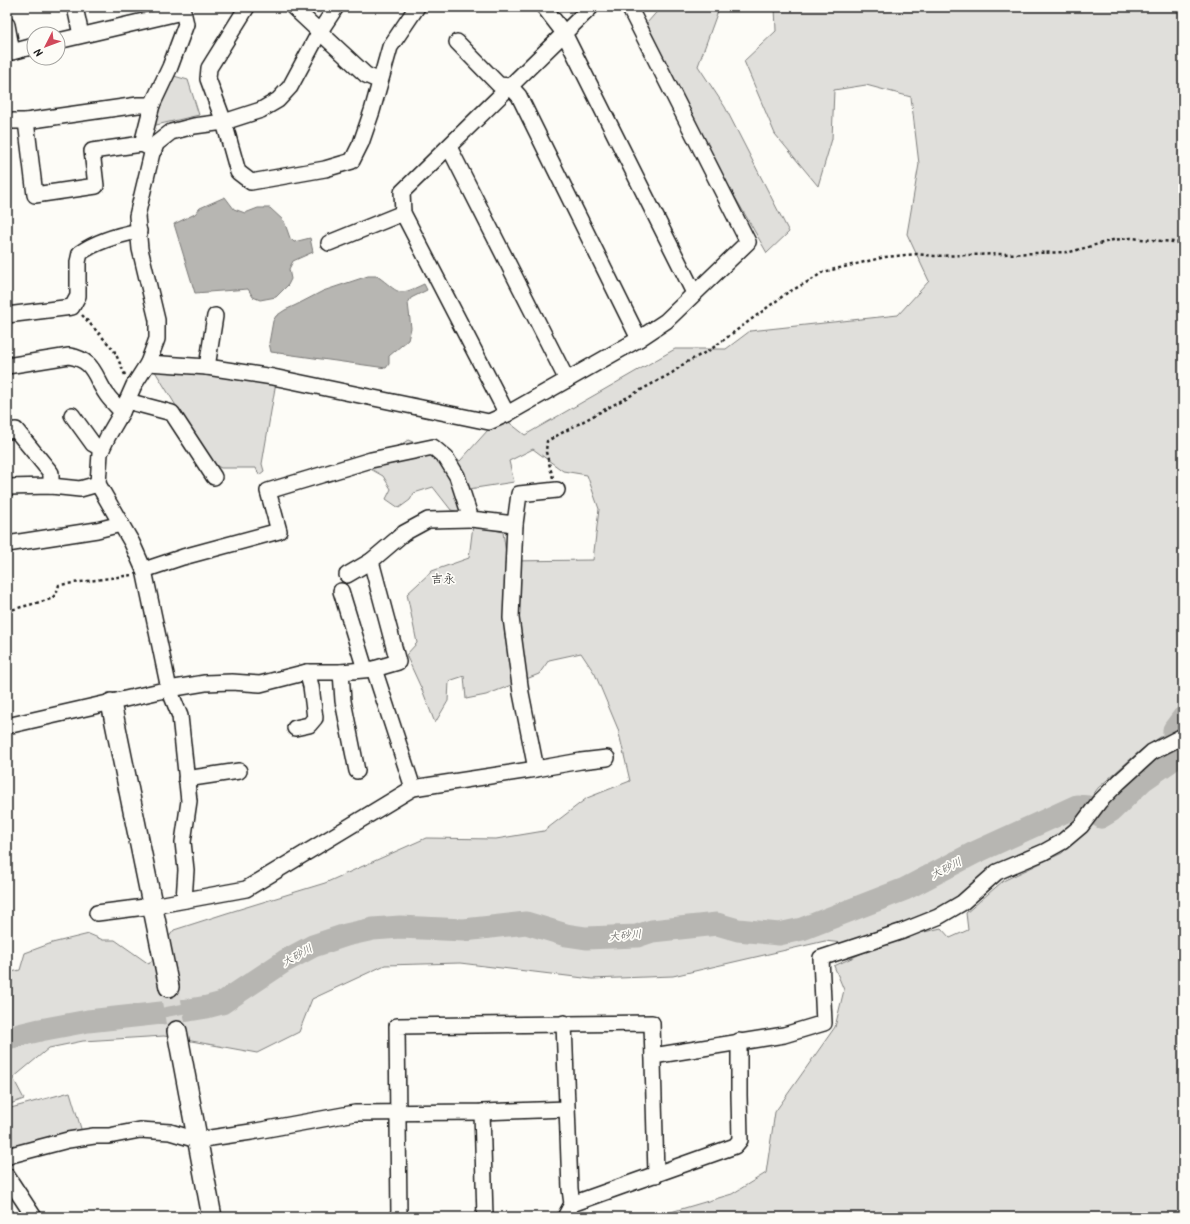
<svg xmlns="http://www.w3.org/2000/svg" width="1190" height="1224" font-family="Kalam,'Klee One',sans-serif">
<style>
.green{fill:#e0dfdb;stroke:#7e7e7c}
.water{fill:#b7b6b2;stroke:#797876}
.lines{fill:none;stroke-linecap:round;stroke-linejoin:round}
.river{stroke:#b7b6b2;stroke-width:23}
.tertiary-tunnel{stroke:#dbdad6;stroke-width:19;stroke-dasharray:19 10;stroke-linecap:butt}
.minor-casing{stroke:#1c1c1c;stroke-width:18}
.tertiary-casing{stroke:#1c1c1c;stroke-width:22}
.path{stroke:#1c1c1c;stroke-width:2.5;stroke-dasharray:3 3;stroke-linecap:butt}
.minor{stroke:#fdfcf7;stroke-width:15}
.tertiary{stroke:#fdfcf7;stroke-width:19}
.labels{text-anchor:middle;stroke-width:3.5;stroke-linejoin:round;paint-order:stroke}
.water-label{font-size:11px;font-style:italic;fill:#5a5a58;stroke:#fdfcf7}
.quarter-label{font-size:12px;fill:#1c1c1c;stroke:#fdfcf7}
</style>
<rect width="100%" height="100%" fill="#fdfcf7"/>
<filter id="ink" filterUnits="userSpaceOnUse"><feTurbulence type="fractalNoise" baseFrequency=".025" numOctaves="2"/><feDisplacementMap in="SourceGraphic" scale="8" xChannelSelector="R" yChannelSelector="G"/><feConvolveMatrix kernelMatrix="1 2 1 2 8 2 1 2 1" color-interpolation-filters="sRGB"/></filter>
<g filter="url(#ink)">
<g class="green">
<path d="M661,7L719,8L698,66L725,107L789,232L767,253L640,31Z"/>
<path d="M775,7H1183V722L1141,750L1098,788L1062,838L954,902L905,923L842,943L825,941L673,976L592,979L460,963L385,965L312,999L299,1032L257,1053L164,1036L83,1041L49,1048L13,1078L24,1099L7,1105V973L20,970L25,953L52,943L89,934L103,940H115L149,964L174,930L227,913L325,883L426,838L496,839L544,831L587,798L630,781L618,729L595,674L581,653L549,660L539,674L486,695L466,699L464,676L449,681L448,701L435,723L423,692L406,655L417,643L407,594L432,571L469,558L473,525L503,532L507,561L593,560L599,509L587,475L563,471L533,449L509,461L514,482L469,489L464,513L451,510L433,487L414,493L410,500L399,508L386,499L391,489L383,476L367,467L408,440L460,461L488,430L506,420L525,435L675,349H726L750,331L898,315L929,281L907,234L919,164L911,97L866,85L834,90L832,139L818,186L775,134L744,61L776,31Z"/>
<path d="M167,74L188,80L199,115L152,126Z"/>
<path d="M153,368L276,382L262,464L264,471L259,475L256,468H221L211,463Z"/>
<path d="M1183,743V1217H654L732,1194L766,1173L775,1112L835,1027L844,990L834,966L891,940L941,928L950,938L968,930L966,913L1003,881L1062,853L1084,832L1107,800L1150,764Z"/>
<path d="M70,1092L82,1132L7,1153V1109Z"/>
</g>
<g class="water">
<path d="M225,197L234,209L245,213L258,208H270L284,221L290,238L294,242L310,238L313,252L293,261L289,269L291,279L288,285L276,297L260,300L253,297L248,289L195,293L174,224L195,214L200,208Z"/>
<path d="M368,276H377C400,292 395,298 424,284L427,290L411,298L408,303L411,328L408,340L389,356V364L386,368L271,352L269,343L273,321L276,316L285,310L296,305L323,291Z"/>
</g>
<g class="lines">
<path class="river" d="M7,1038L40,1030L88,1021L189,1010L207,1007L222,1003L285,961L313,946L346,935L373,929L400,927L464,930L526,923L566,935L586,938L637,936L652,931L717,924L738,930L779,934L802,929L905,889L974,853L1077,806L1088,807L1101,817L1111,811L1143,780L1169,762L1173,757L1174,730L1183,718"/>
<path class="tertiary-tunnel" d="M169,987L177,1031"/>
<g class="minor-casing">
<g id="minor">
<path d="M75,7L81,35"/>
<path d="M247,7L209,68L208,79L224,122L238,172L251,182L325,169L352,161L361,143L372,111L390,47L417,7"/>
<path d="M293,7L366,75L380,81"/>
<path d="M544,7L564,33L694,293"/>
<path d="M7,25L12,52L34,46"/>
<path d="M58,41L182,12"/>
<path d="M457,42L499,85L510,86L519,96L639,339"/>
<path d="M152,105L170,67L186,24L182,7"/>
<path d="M7,121H26L138,105H152L142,144"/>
<path d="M26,121L35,195L96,186L92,151L142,144L154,150"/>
<path d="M449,147L567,380"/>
<path d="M329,243L403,213"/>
<path d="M7,315L72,307L78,296V262L80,253C97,241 118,235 139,231"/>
<path d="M148,363L207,367L273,377L489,422L507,414L639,339L666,321L748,242L629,7"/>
<path d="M7,366L69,356C95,360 94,377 107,395C111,401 117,406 122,412"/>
<path d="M207,367L215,316"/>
<path d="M127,401L172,413L214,477"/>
<path d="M507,414L403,213L402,192L591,7"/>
<path d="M72,415L93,444L102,449"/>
<path d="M7,431L16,430L51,473V486"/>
<path d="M7,487L51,486L80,489L98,484"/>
<path d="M7,544L97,530L121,524"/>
<path d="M144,570L183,557L279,531L268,491L371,460L433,447L446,458L457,476L471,519L515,524L519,494L557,490"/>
<path d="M347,575L371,561"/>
<path d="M341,591L365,669"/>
<path d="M374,669L413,788"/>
<path d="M341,672L343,701L357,771"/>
<path d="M7,726L169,689L205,683L232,682L260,684L307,672H341L374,669L398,662L371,561L404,533L428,520L471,519"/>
<path d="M295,728L309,725L315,718L311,686L307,672"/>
<path d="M536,769L581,761L607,758"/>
<path d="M186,779L239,771"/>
<path d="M184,900L186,870L183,842L189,801L180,716L169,689L144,570L132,543L98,484L100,453L108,436L122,412L134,385L148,363L157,339V320L140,249L137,216L152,153L157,143L171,132L194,126L224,122L261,110L278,100L290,87L320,31L336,7"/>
<path d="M97,913L153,906L246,889L413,788L536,769L521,693L511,618L515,524"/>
<path d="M564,1023L570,1189L572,1204L565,1217"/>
<path d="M653,1056L784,1035L824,1023L821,958L903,931L938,917L962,903L997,872L1044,852L1062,842L1081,826L1099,802L1119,782L1152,752L1183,736"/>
<path d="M482,1112L485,1217"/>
<path d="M7,1157L11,1155L68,1140L94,1136H109L140,1130L170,1132L197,1140L251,1132L355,1113L482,1112L567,1109"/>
<path d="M7,1176L34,1217"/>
<path d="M572,1204L735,1146L740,1140L739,1095V1041"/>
<path d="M399,1217L397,1026L652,1023L656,1175"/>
</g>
</g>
<g class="tertiary-casing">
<g id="tertiary">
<path d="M111,703L169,987"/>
<path d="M177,1031L212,1217"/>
</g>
</g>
<g class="path">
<path d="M82,315L114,350L125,375"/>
<path d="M553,478L546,452L547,441L672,373L685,363L710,350L787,293L813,279L823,272L885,257L917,254L934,256L1070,252L1113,240L1131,238L1183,243"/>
<path d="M7,611L51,599L56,594L59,585L132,575"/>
</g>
<use href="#minor" class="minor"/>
<use href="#tertiary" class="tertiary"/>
</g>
</g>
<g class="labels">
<g class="water-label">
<text transform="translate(946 868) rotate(-27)" y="4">大砂川</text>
<text transform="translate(625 935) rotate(-6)" y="4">大砂川</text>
<text transform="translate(297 955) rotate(-29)" y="4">大砂川</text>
</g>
<g class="quarter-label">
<text x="443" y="583">吉永</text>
</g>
</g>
<rect width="1190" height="1224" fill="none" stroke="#fdfcf7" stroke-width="24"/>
<rect x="12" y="12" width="1166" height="1200" fill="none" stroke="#1c1c1c" stroke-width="1.5" filter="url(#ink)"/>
<g transform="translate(46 46) rotate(228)"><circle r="19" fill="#fdfcf7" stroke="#a3a29f"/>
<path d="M0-3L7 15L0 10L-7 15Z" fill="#d1495b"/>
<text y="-6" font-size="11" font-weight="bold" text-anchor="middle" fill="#1c1c1c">N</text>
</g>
</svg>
